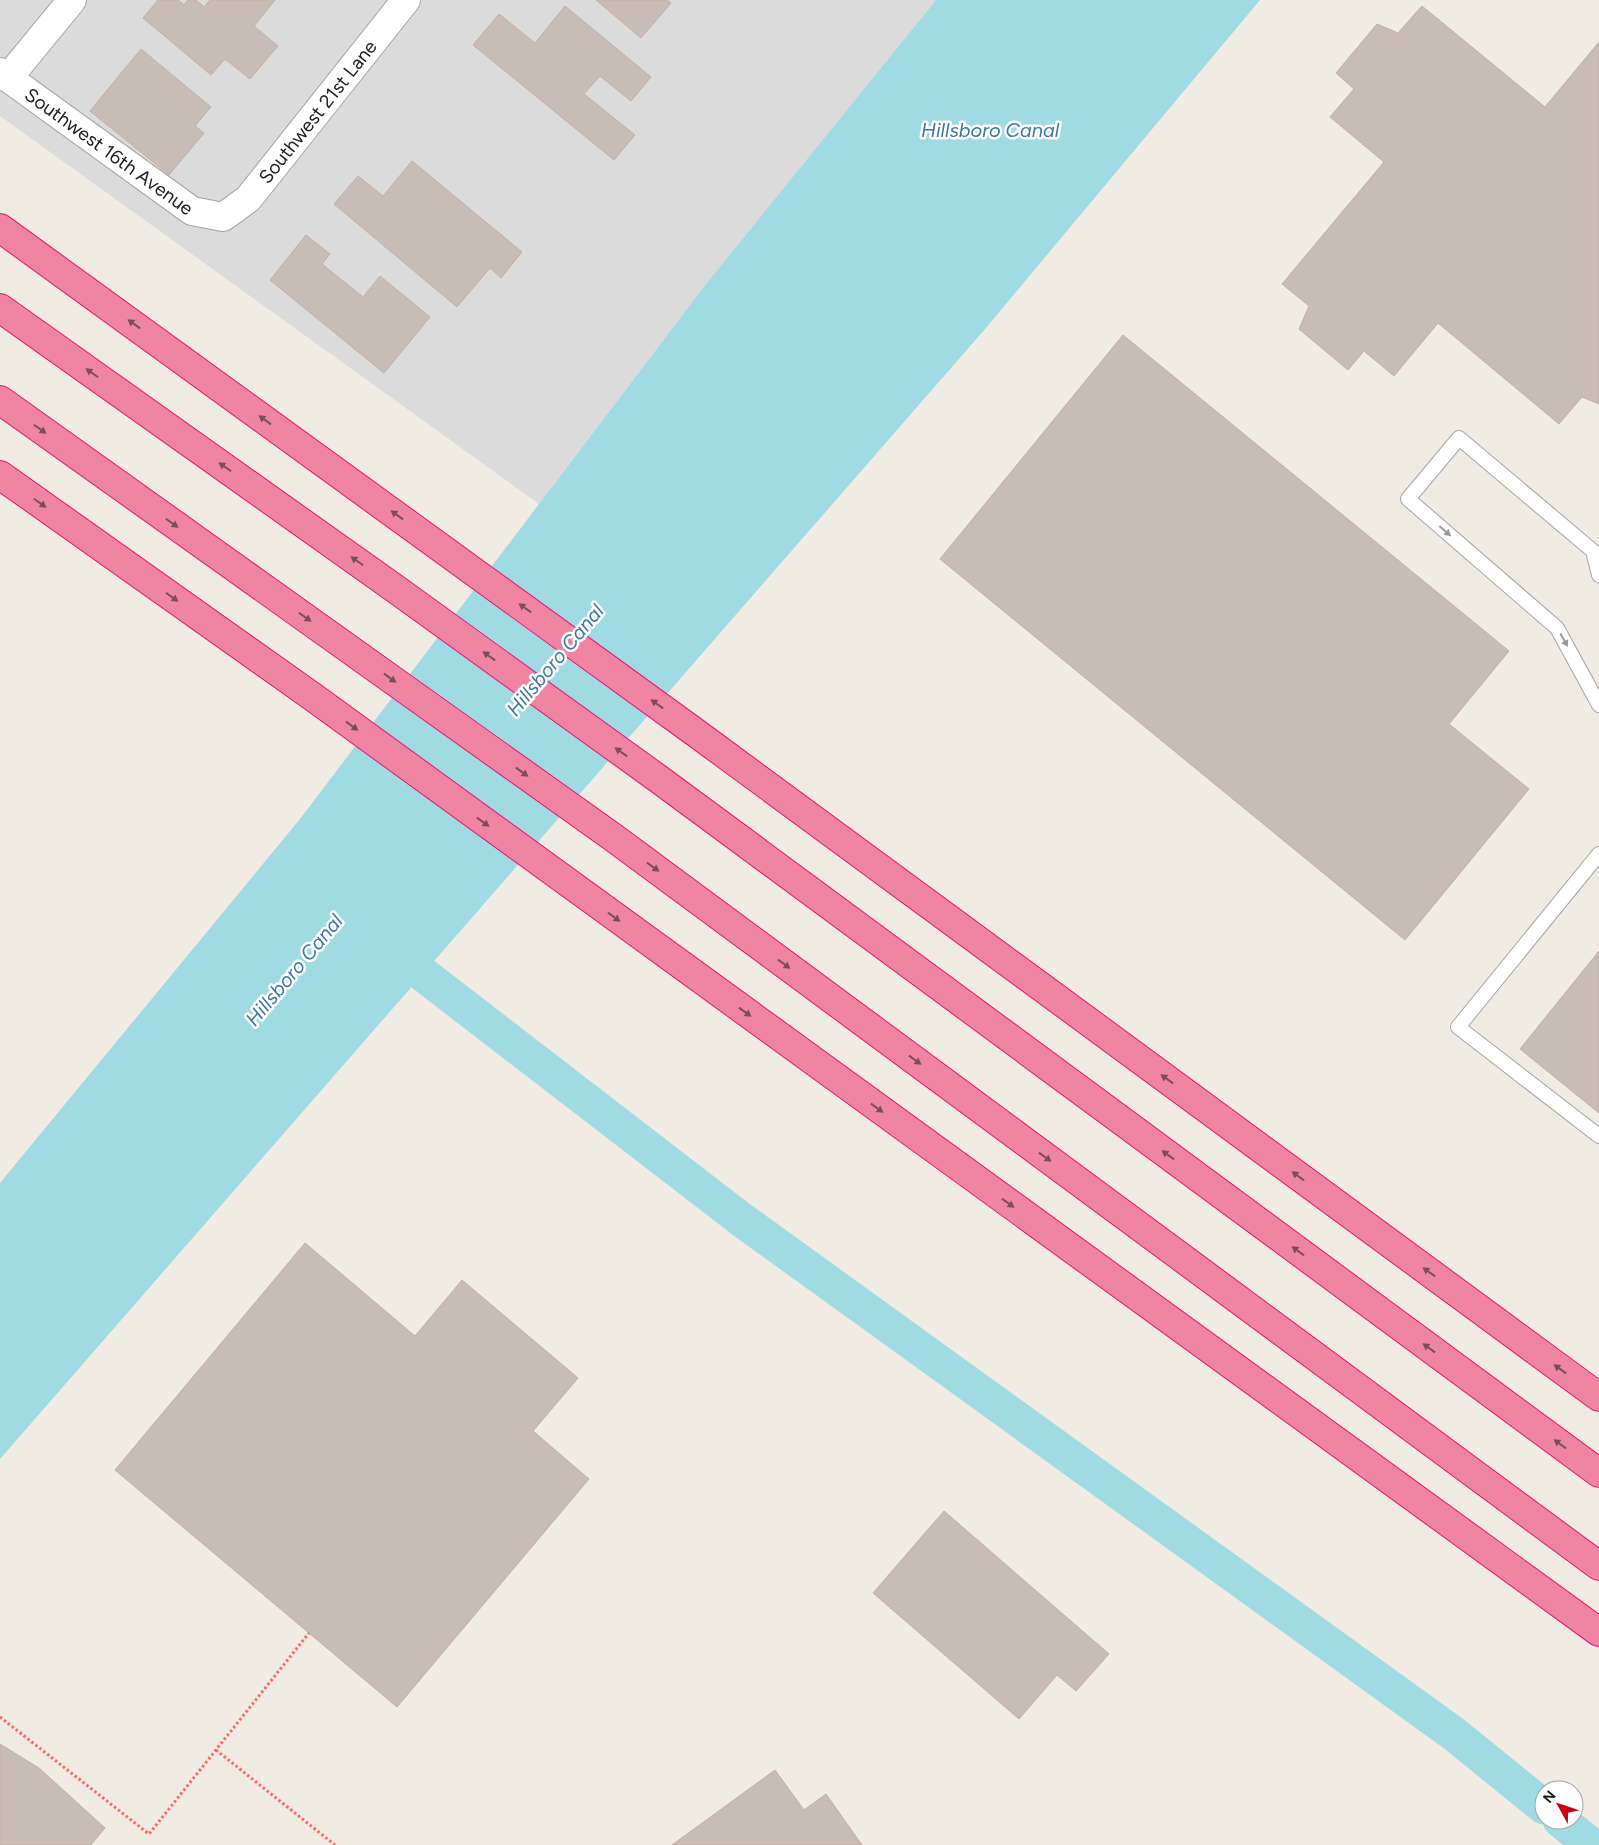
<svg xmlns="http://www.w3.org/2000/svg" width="1599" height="1845" font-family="Figtree,sans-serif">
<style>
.residential{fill:#dcdbdb}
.water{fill:#a0dae2}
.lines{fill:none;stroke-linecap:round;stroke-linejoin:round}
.canal{stroke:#a0dae2;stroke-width:35}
.building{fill:#c8bcb6;stroke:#c3afa4}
.service-casing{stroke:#a5a5a5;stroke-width:16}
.minor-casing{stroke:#a5a5a5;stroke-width:30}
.motorway-casing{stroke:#ea1474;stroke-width:30}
.path{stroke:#f66;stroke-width:3;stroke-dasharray:2.5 2.5;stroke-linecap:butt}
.service{stroke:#fff;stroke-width:14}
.minor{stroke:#fff;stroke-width:28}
.motorway{stroke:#ef84a3;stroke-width:28}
.oneway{fill:#7c4c5a}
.oneway2{fill:#9a9a9a}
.labels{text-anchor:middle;stroke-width:5;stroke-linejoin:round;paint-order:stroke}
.street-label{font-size:19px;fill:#1e1e1e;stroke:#fff}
.water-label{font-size:20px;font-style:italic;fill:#3b779e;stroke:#fff}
</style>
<rect width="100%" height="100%" fill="#f0ebe3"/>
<path class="residential" d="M0,0H936L706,284L539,504L0,116Z"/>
<path class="water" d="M936,0H1260L985,329L0,1459V1183L300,819L706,284Z"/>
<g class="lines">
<g class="canal">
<path d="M385,945L742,1220L1454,1734L1544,1807"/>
<path d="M1560,1820L1591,1845"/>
</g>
</g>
<g class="building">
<path d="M158,0H178L184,5L188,0H196L204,7L210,0H275L254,26L278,46L250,79L225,59L211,75L143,18Z"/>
<path d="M596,0H667L671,3L641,38Z"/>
<path d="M565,6L651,77L631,101L600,76L584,94L635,135L614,160L473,45L499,14L535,43Z"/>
<path d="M1422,6L1545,107L1599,42V404L1582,397L1559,424L1438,323L1394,376L1364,351L1348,370L1299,329L1309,306L1282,284L1384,162L1330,117L1354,89L1336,73L1377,24L1398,33Z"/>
<path d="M141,49L211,107L195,126L204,133L169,175L90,111Z"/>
<path d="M412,161L522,252L501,278L490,268L457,307L334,204L358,176L383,196Z"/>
<path d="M306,235L330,254L322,264L363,297L380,276L430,317L384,373L270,280Z"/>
<path d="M1123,335L1509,651L1449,724L1529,789L1405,940L940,559Z"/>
<path d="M1599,951V1113L1520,1049Z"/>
<path d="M305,1243L415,1336L462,1280L578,1378L533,1431L589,1479L397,1707L115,1470Z"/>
<path d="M944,1511L1109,1654L1076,1691L1057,1675L1019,1719L873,1593Z"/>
<path d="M0,1744L39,1768L105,1828L91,1845H0Z"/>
<path d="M775,1770L804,1810L826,1794L862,1845H672Z"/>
</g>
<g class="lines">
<g class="service-casing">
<g id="service">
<path d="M1599,575L1593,551L1459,438L1408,499L1557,628L1599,705"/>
<path d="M1599,854L1458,1027L1599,1136"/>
</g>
</g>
<g class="minor-casing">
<g id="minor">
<path id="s1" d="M0,72L192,211L223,217L248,199L406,0"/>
<path d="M8,78L72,0"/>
</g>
</g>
<g class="motorway-casing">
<g id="motorway">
<path d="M0,228L696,733L1599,1397"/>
<path d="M0,308L397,590L660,780L1599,1473"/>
<path d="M0,400L614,838L1599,1566"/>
<path d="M0,475L313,697L1599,1632"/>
</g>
</g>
<g class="path">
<path d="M0,1717L149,1834L309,1633"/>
<path d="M216,1750L335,1845"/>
</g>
<use href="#service" class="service"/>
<use href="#minor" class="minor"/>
<use href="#motorway" class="motorway"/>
</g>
<defs><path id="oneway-solid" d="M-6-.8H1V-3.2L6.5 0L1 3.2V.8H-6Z" transform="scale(1.25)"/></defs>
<g class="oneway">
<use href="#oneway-solid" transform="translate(134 324) rotate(-144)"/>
<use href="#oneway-solid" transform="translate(92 373) rotate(-145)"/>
<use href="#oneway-solid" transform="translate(265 420) rotate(-144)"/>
<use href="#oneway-solid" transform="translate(40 429) rotate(35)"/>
<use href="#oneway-solid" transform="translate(225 467) rotate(-145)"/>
<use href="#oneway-solid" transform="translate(40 503) rotate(35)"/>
<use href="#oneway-solid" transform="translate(397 515) rotate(-144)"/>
<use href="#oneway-solid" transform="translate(172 523) rotate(35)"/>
<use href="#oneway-solid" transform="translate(357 561) rotate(-145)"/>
<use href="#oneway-solid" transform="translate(172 597) rotate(35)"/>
<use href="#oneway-solid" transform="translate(525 608) rotate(-144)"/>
<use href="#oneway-solid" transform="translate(305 617) rotate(35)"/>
<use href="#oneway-solid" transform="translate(489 656) rotate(-144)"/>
<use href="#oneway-solid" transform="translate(390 678) rotate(36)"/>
<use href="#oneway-solid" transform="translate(657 704) rotate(-144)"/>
<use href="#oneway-solid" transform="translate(352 726) rotate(36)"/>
<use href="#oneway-solid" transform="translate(621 752) rotate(-144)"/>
<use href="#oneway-solid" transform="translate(522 772) rotate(36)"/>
<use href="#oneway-solid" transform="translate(483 822) rotate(36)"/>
<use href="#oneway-solid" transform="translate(653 867) rotate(36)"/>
<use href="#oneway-solid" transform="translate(614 917) rotate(36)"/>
<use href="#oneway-solid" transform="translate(784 964) rotate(36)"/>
<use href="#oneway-solid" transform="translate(745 1012) rotate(36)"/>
<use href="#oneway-solid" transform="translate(915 1060) rotate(36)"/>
<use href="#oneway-solid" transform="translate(1167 1079) rotate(-144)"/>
<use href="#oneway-solid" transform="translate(877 1108) rotate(36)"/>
<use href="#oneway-solid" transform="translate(1168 1155) rotate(-144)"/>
<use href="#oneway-solid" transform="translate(1045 1157) rotate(36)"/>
<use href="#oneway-solid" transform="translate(1298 1176) rotate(-144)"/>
<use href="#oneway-solid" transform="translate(1008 1203) rotate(36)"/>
<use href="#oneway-solid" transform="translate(1298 1251) rotate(-144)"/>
<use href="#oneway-solid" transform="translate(1429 1272) rotate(-144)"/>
<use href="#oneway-solid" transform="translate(1429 1348) rotate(-144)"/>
<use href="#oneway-solid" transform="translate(1560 1369) rotate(-144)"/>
<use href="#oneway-solid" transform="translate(1560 1444) rotate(-144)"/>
</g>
<g class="oneway2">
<use href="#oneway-solid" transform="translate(1445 531) rotate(41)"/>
<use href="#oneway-solid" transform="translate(1564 640) rotate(61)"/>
</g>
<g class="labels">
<g class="street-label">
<text dy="7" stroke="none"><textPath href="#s1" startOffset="411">Southwest 21st Lane</textPath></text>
<text dy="7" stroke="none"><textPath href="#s1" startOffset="135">Southwest 16th Avenue</textPath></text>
</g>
<g class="water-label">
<text x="990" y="137">Hillsboro Canal</text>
<text transform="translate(555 660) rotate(-50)" y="7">Hillsboro Canal</text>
<text transform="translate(294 970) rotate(-50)" y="7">Hillsboro Canal</text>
</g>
</g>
<g transform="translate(1559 1805) rotate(310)"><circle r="24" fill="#ffffff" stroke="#a5a5a5"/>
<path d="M0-4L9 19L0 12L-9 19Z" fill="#cd0016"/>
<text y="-8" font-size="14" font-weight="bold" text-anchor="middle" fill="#1e1e1e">N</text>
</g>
</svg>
